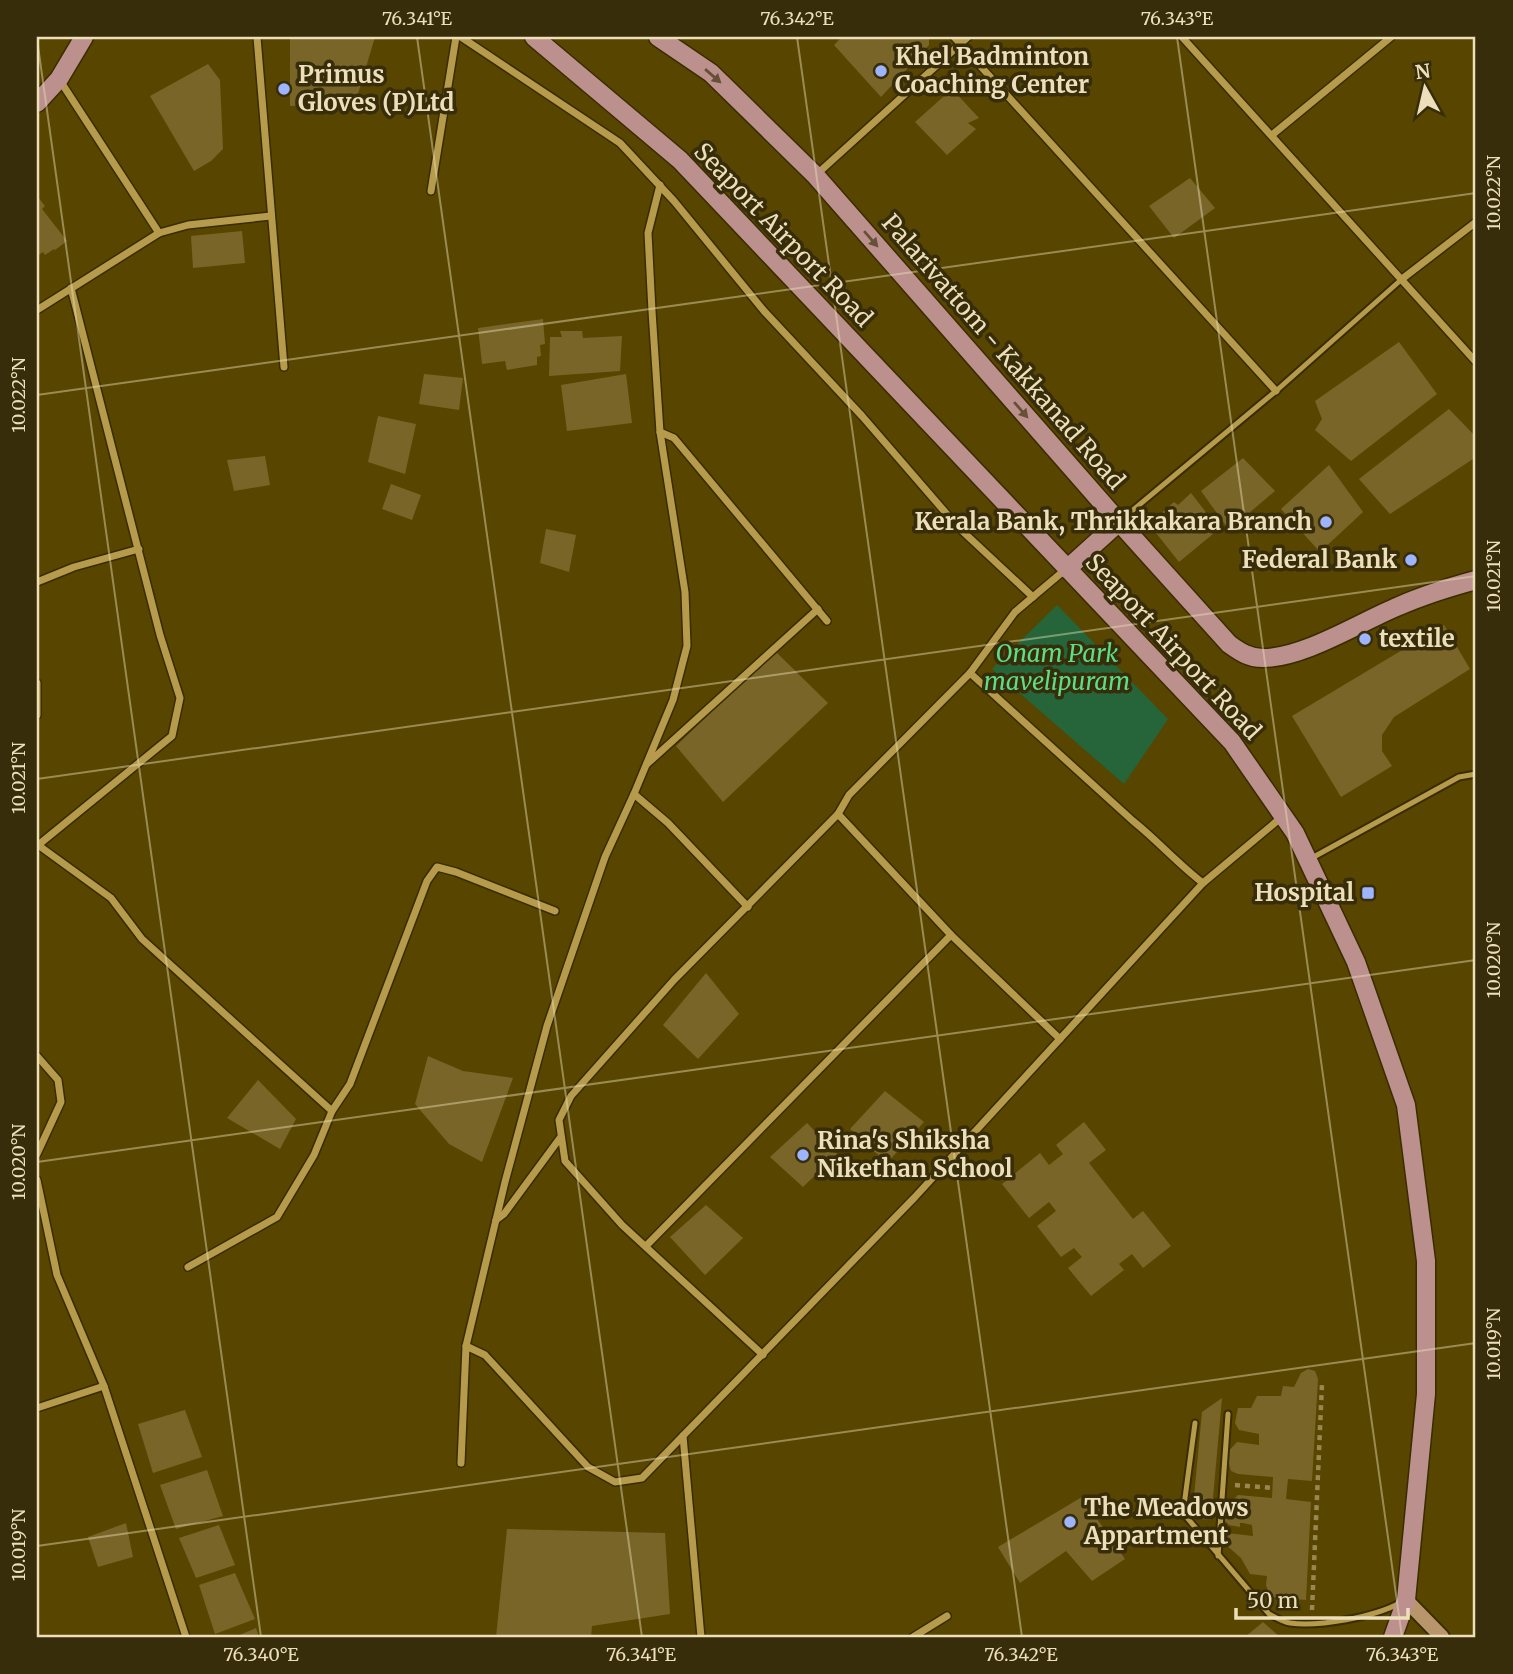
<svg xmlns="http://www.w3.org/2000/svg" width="1513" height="1674" font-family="Merriweather,serif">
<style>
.green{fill:#26653a}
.building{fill:#796528}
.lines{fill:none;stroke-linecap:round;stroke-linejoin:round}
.service-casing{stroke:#392c00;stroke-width:9}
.minor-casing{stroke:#392c00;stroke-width:10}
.secondary-casing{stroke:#392c00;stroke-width:18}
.primary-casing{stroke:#392c00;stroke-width:21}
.path{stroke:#988750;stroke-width:4.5;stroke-dasharray:5 5;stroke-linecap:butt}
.service{stroke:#b59b4b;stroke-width:5}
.minor{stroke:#b59b4b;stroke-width:7}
.secondary{stroke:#b9956c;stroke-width:14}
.primary{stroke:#bc908d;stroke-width:18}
.oneway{fill:#665038}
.ticks{fill:none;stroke:#ecdfb9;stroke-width:2;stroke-opacity:0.45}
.poi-dot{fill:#9eb4fd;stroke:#372d0a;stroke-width:2.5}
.labels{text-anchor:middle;stroke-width:7;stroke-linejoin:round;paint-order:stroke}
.poi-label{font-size:24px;font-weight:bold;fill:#ecdfb9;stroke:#372d0a;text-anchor:start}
.street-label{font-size:24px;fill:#ecdfb9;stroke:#372d0a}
.park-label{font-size:24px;font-style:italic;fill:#5cde86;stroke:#372d0a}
.neatline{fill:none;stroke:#ecdfb9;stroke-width:2.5}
.ticks-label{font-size:18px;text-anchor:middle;fill:#ecdfb9}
</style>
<rect width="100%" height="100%" fill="#584500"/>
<path class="green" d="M1057,605L1168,719L1124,784L992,669Z"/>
<g class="building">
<path d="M290,37H375L355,104L290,106Z"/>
<path d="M842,37H929V45L881,97L834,45Z"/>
<path d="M208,64L220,80L223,149L211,161L194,171L150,96Z"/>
<path d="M952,89L979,118L968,123L976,129L947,155L915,122Z"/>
<path d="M1190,178L1215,208L1174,238L1149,206Z"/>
<path d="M37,196L45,206L42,209L67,241L55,250L54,249L45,255L43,252L37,256Z"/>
<path d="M242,231L245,263L193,268L191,236Z"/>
<path d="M543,319L545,344L540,345L541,356L537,357V365L507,370L505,361L482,364L478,328Z"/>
<path d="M560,331H582L583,338L622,336L620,371L549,376L550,337H562Z"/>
<path d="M1399,342L1437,394L1351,461L1315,430L1322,419L1315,401Z"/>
<path d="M424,374L463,378L459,410L419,404Z"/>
<path d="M626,374L632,423L567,431L561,385Z"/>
<path d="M1449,409L1476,437V457L1390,514L1359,479Z"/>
<path d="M378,416L416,424L405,474L368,462Z"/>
<path d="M265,456L270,485L234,491L227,460Z"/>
<path d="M1243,458L1275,491L1229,530L1201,491Z"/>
<path d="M1329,465L1363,512L1320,552L1281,509Z"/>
<path d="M391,484L421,495L412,520L382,509Z"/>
<path d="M1191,493L1219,529L1179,562L1149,524L1174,502L1178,505Z"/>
<path d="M546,529L576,535L569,572L540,563Z"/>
<path d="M1444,625L1470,669L1394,717L1382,735V751L1392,766L1341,797L1292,716Z"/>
<path d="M775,651L828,703L723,802L676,746Z"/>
<path d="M706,973L739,1014L698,1059L663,1025Z"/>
<path d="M428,1056L463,1071L513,1078L482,1162L449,1144L415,1104Z"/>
<path d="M258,1080L296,1119L280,1149L227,1118Z"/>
<path d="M885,1091L924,1122L887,1163L850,1129Z"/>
<path d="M1084,1122L1106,1150L1089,1163L1133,1219L1143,1211L1171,1246L1143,1268L1132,1254L1119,1264L1124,1270L1091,1296L1068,1268L1082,1257L1074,1248L1061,1257L1037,1226L1056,1211L1049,1202L1029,1218L1002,1184L1040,1153L1049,1165L1063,1154L1056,1145Z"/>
<path d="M807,1123L837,1154L803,1187L770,1157Z"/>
<path d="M706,1205L743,1238L705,1275L670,1237Z"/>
<path d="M1308,1369L1315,1371L1318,1379L1312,1481L1288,1479L1286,1499L1311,1502L1306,1600L1270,1597L1266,1585L1267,1576L1250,1574L1241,1558L1225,1544L1227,1533L1253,1536L1252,1525L1243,1523H1240V1527L1229,1525L1225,1521L1222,1506L1233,1508L1232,1501L1238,1495L1272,1498L1273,1477L1238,1474L1231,1471L1226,1454L1237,1442L1259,1445V1434L1239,1430L1235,1423L1238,1408H1251L1257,1396H1281L1283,1386L1294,1387L1301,1373Z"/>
<path d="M1222,1398L1211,1520L1192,1518L1202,1412Z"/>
<path d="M185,1410L202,1457L153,1473L138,1424Z"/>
<path d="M207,1470L223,1516L176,1529L160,1485Z"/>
<path d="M1082,1497L1125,1559L1092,1581L1066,1551L1020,1583L998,1547Z"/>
<path d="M126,1523L133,1557L98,1567L88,1537Z"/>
<path d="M219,1525L235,1565L196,1578L179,1538Z"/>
<path d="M507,1529L665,1533L670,1614L592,1626L591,1637H496Z"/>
<path d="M235,1573L255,1619L215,1634L199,1585Z"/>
<path d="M1263,1622L1280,1637H1245Z"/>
<path d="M256,1628L259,1637H235Z"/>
</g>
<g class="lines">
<g class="service-casing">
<g id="service">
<path d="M1121,520L1276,391L1402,279"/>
<path d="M1310,859L1459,777L1476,774"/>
<path d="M1195,1423L1183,1513L1269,1614C1275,1617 1282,1622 1290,1623C1319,1627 1374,1617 1400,1603"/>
<path d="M1218,1556L1228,1414"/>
</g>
</g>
<g class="minor-casing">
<g id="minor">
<path d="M257,37L284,367"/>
<path d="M461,37L620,143L674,201L764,311L862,416L958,527L1033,597"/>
<path d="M954,37L1276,391"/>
<path d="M1182,37L1476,362"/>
<path d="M59,79L159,233"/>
<path d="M1272,135L1391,37"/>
<path d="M816,175L968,37"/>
<path d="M660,185L648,233L652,311L660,432L685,592L687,646L673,700L634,794L668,823L748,907"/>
<path d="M431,191L456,37"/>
<path d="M1402,279L1476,222"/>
<path d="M37,310L159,233L188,225L271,216"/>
<path d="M660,432L674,438L827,621"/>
<path d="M37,582L74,567L139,549"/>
<path d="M970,673L1133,821C1158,841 1178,864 1203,883"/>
<path d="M37,683V715"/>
<path d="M647,764L818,609"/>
<path d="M838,814L951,935L1060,1039"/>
<path d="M38,845L111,898L142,939L332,1111L314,1155L277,1217L188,1267"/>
<path d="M37,846L172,736L180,698L160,635L71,288"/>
<path d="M37,1056L58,1080L61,1102L37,1154"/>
<path d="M332,1111L350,1084L427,881L437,867L456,872L555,911"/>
<path d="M37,1180L57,1275L104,1386L186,1637"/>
<path d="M496,1220L504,1214L560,1138"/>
<path d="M646,1246L951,935"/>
<path d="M466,1346L485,1355L588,1467L615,1482L642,1478L915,1197L1203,883L1283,816"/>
<path d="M763,1355L622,1225L565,1161L559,1120L571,1096L674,980L838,814L849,795L970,673L1015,612L1066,569"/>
<path d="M37,1408L104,1386"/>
<path d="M683,1436L701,1637"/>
<path d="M461,1463L466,1346L505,1182L547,1026L605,857L634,794"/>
<path d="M913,1637L947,1616"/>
</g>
</g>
<g class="secondary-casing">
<path id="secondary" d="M1406,1600L1442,1637"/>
</g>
<g class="primary-casing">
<g id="primary">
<path d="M534,37L680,160L1232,742L1295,833L1356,962L1406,1105L1426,1261V1394L1406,1600L1393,1637"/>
<path d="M658,37L711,73L815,175L1119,522L1229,644C1240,652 1249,658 1263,658C1304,658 1360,622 1399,606C1424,595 1450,587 1476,580"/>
<path d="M37,103L59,79L84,37"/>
<path d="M1067,569L1119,522"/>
</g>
</g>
<g class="path">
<path d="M1235,1485L1273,1488"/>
<path d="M1312,1610L1322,1384"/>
</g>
<use href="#service" class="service"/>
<use href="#minor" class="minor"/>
<use href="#secondary" class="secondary"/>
<use href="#primary" class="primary"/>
</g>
<defs><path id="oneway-solid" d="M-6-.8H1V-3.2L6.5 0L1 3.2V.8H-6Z" transform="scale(1.75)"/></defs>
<g class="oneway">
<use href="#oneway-solid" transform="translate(713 76) rotate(41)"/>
<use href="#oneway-solid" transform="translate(871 239) rotate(49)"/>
<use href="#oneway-solid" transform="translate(1021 410) rotate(49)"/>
</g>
<path class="ticks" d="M417,37L642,1637M797,37L1022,1637M1177,37L1402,1637M37,39L261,1637M37,395L1476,193M37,779L1476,576M37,1162L1476,960M37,1546L1476,1343"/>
<g class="poi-dot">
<circle cx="881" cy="71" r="7"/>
<circle cx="284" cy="89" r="7"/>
<circle cx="1326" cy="522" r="7"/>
<circle cx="1411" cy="560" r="7"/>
<circle cx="1365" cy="639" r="7"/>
<rect x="1361" y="886" width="14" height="14" rx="3.5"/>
<circle cx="803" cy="1155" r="7"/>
<circle cx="1070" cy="1522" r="7"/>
</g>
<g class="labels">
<g class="poi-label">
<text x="895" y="65">Khel Badminton<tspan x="895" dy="28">Coaching Center</tspan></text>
<text x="298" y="83">Primus<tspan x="298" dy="28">Gloves (P)Ltd</tspan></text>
<text x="1312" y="530" text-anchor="end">Kerala Bank, Thrikkakara Branch</text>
<text x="1397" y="568" text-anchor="end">Federal Bank</text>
<text x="1379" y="647">textile</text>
<text x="1354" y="901" text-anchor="end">Hospital</text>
<text x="817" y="1149">Rina's Shiksha<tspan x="817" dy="28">Nikethan School</tspan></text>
<text x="1084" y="1516">The Meadows<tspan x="1084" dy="28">Appartment</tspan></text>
</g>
<g class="street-label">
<text transform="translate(783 235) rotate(46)" y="8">Seaport Airport Road</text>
<text transform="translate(1003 352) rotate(49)" y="8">Palarivattom - Kakkanad Road</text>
<text transform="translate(1173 647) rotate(47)" y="8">Seaport Airport Road</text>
</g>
<g class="park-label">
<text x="1057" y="662">Onam Park<tspan x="1057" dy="28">mavelipuram</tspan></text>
</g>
</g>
<rect width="1513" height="1674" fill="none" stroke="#372d0a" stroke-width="77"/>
<g transform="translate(1425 88) rotate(352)" stroke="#372d0a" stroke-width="5" paint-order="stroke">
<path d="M0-5L12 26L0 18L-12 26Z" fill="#ecdfb9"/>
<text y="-10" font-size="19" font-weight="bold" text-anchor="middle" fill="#ecdfb9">N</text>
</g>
<path d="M1236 1608v10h172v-10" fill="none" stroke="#ecdfb9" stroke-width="3.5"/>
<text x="1247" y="1608" font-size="21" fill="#ecdfb9" stroke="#372d0a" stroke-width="5" paint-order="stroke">50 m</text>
<rect x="38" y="38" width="1436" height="1598" class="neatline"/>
<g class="ticks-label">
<text x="417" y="25">76.341°E</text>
<text x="797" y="25">76.342°E</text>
<text x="1177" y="25">76.343°E</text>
<text transform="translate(1494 193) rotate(-90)" y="6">10.022°N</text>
<text transform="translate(19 395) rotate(-90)" y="6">10.022°N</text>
<text transform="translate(1494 576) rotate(-90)" y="6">10.021°N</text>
<text transform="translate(19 778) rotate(-90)" y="6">10.021°N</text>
<text transform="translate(1494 960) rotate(-90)" y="6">10.020°N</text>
<text transform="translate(19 1162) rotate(-90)" y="6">10.020°N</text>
<text transform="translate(1494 1344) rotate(-90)" y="6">10.019°N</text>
<text transform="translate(19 1545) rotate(-90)" y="6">10.019°N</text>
<text x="261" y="1661">76.340°E</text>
<text x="641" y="1661">76.341°E</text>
<text x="1021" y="1661">76.342°E</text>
<text x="1402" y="1661">76.343°E</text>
</g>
</svg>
